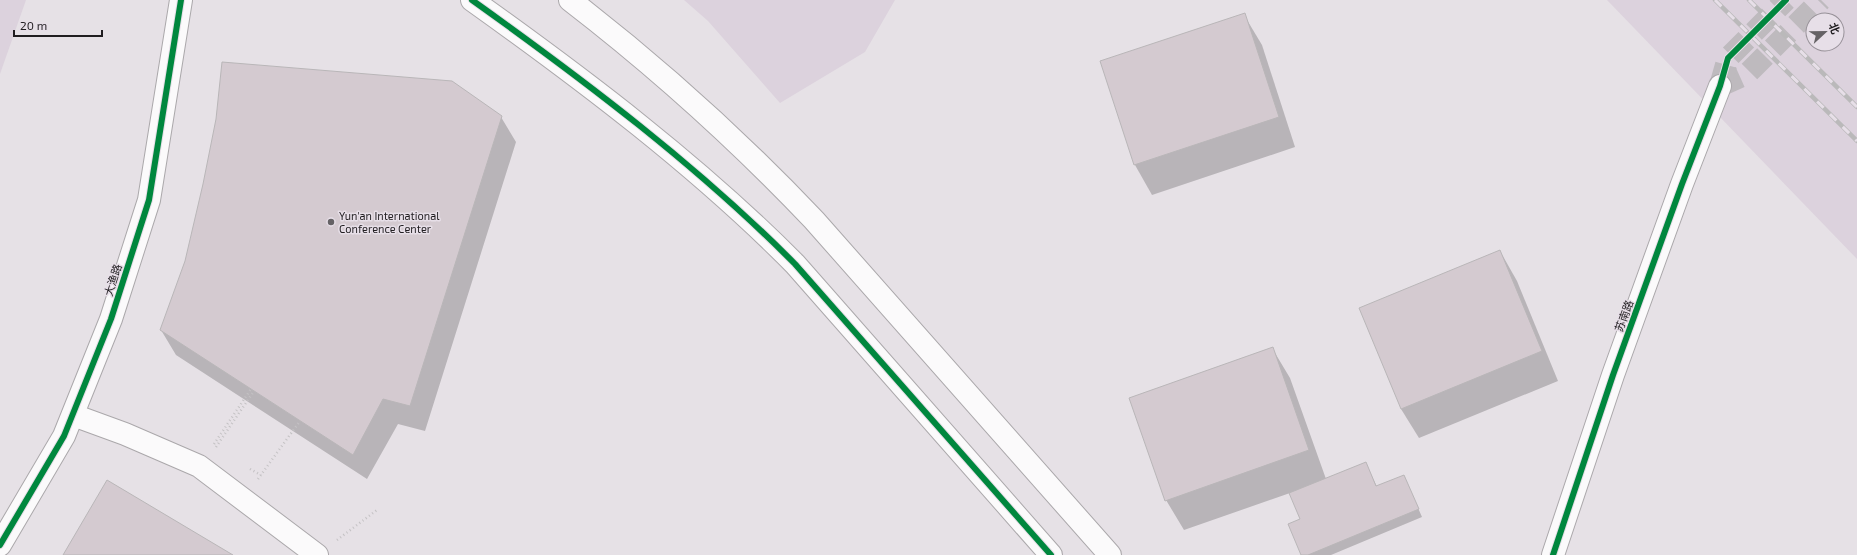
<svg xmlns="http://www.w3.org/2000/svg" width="1857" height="555" font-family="'Exo 2','Noto Sans SC',sans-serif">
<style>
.built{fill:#dcd2dd;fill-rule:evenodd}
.shadow{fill:#0003}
.building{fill:#d4cad0;stroke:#b9b6b8}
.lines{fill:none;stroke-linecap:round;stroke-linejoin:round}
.minor-tunnel{stroke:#bebabe;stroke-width:22;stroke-dasharray:22 11;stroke-linecap:butt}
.minor-casing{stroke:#aba8ab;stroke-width:24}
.path{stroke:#c4c2c4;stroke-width:2.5;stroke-dasharray:1 3;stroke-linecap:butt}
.minor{stroke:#fbfafb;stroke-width:22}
.rail-casing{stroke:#bab9ba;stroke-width:4.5}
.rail{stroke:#e7dfe8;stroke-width:3;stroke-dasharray:9;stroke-linecap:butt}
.cycleway-casing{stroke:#e7dfe8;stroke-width:8}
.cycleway{stroke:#00873e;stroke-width:6}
.poi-dot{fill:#656265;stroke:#e7dfe8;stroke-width:1.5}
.labels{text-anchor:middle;stroke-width:3;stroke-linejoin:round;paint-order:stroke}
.poi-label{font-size:11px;fill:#201d20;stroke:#e7dfe8;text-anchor:start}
.street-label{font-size:11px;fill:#201d20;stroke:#e7dfe8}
</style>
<rect width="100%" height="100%" fill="#e6e1e6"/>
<g class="built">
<path d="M0,0H26L0,74Z"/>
<path d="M684,0H895L865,52L780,103L708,21Z"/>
<path d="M1607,0H1857V259ZM1813,20H1837V44H1813Z"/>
</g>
<g class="shadow">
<path d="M1244,15L1262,45L1295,147L1152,195L1135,165Z"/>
<path d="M501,117L516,142L425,431L398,424L367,479L176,355L161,330Z"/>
<path d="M1500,251L1517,281L1558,381L1419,438L1401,409Z"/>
<path d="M1272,348L1290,378L1326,479L1369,470L1377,487L1404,476L1422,517L1331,555H1302L1301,519L1290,493L1184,530L1166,500Z"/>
</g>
<g class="building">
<path d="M1245,13L1279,117L1134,165L1100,61Z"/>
<path d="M222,62L452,81L502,116L410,406L383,399L353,455L160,330L185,261L203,184L216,119Z"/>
<path d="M1500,250L1542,351L1401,409L1359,308Z"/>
<path d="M1273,347L1309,450L1165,501L1129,398Z"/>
<path d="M1366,462L1376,486L1404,475L1419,509L1308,555H1301L1288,524L1300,519L1289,493Z"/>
<path d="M107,480L233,555H63Z"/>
</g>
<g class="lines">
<g class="minor-tunnel">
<path d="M1720,86L1747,74L1821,0"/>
<path d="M1720,86L1728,58L1786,0"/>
</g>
<g class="minor-casing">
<g id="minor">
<path d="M472,0C584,80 698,166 795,264L1051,555"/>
<path d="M570,0C657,67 739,141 814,220L1110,555"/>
<path d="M73,415L125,434L199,466L317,555"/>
<path d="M0,545L64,436L111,319L149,200L181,0"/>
<path d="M1553,555L1613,375L1682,184L1720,86"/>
</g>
</g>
<g class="path">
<path d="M214,444L251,389"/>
<path d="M216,447L254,391"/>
<path d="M250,469L261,475"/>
<path d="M258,479L300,421"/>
<path d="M337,540L377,510"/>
</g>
<use href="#minor" class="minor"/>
<g class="rail-casing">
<g id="rail">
<path d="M1715,0L1857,141"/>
<path d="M1749,0L1857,107"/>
</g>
</g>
<use href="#rail" class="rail"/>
<g class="cycleway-casing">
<g id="cycleway">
<path d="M472,0C584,80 698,166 795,264L1051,555"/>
<path d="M0,545L64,436L111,319L149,200L181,0"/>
<path d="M1553,555L1613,375L1682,184L1720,86L1728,58L1786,0"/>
</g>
</g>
<use href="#cycleway" class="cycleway"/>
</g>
<circle class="poi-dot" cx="331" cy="222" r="4"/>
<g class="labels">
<g class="poi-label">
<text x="339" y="220">Yun'an International<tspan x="339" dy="13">Conference Center</tspan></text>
</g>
<g class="street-label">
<text transform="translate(113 280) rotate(-72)" y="4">大渔路</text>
<text transform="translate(1624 316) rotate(-70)" y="4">苏南路</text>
</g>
</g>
<g transform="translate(1825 32) rotate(68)"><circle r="19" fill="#e7dfe8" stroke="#979198"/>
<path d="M0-3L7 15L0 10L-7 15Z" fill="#656265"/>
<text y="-6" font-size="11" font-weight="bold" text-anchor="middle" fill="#201d20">北</text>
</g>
<path d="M14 30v6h88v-6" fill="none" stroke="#201d20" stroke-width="2"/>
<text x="20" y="30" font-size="12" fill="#201d20" stroke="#e7dfe8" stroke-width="3" paint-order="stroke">20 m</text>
</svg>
